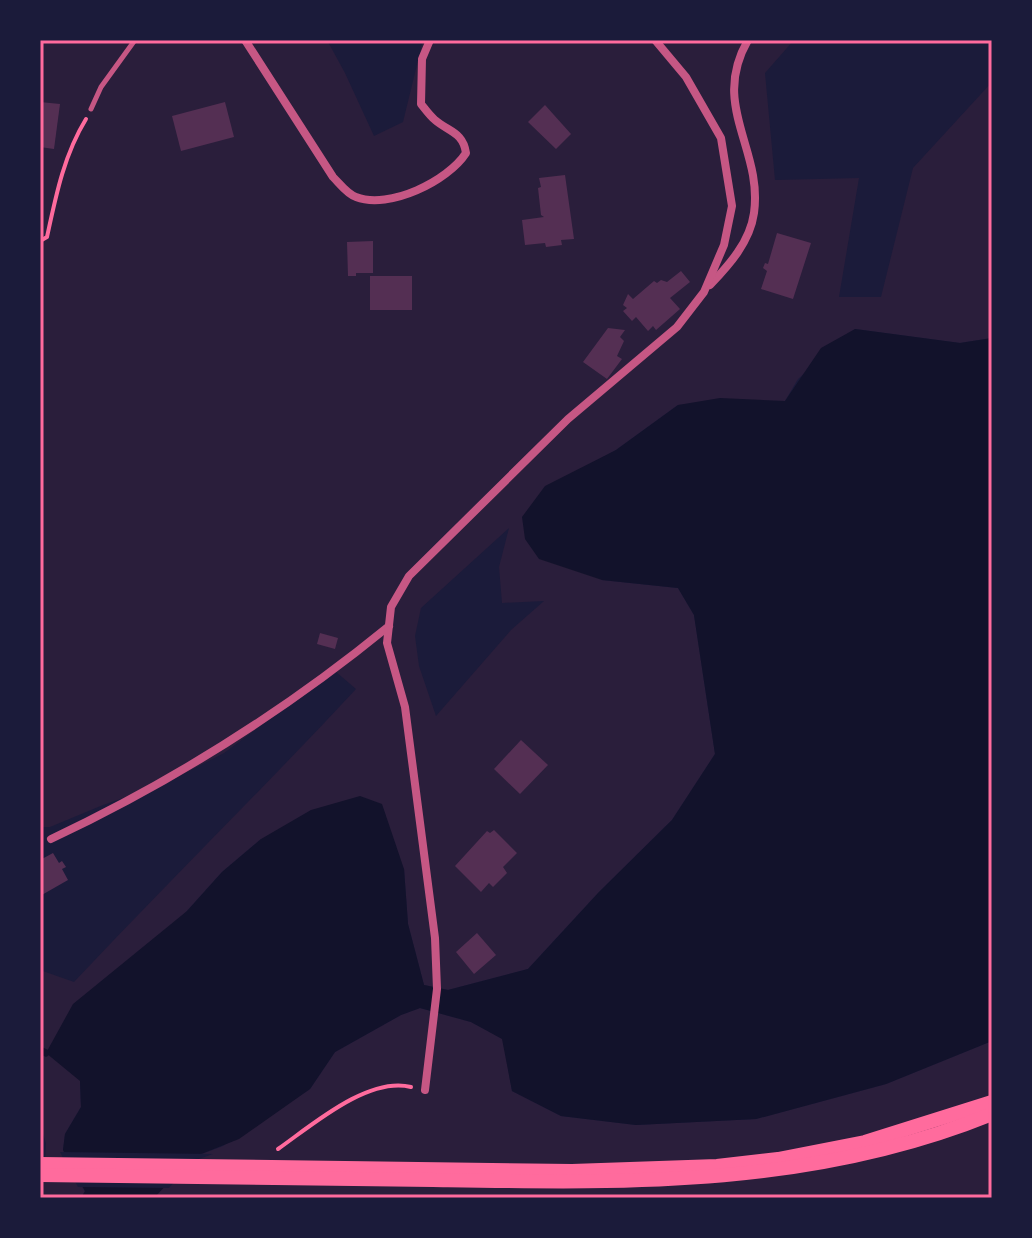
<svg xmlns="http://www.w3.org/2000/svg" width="1032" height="1238" font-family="'Noto Sans',sans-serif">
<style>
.green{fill:#2a1e3b;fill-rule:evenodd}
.water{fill:#12122b}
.pier{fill:#1b1b3a}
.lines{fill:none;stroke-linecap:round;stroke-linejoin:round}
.stream{stroke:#12122b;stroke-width:7}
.building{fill:#542f53}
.path{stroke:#ff6b9d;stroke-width:4}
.service{stroke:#c65784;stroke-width:5}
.minor{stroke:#c65784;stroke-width:8}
.primary{stroke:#ff6b9d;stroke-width:14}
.neatline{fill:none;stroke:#ff6b9d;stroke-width:3}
</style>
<rect width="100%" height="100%" fill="#1b1b3a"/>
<g class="green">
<path d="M40,40H327L345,73L374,136L403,122L423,40H794L765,73L775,180L859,178L839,297H881L913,168L992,82V338L960,343L855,329L798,379L785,401L678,405L616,450L582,469L602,580L678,588L694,615L715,754L672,820L599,892L528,969L448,990L424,985L408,924L404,869L261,839L222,872L187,911L80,1081L81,1107L65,1134L63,1150L85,1192L81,1198H43L46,1143L40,1125V970L74,982C167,883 264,788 356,689L335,671L224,753L164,784L103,805L50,827H40ZM509,528L499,567L502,603L544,601L511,630L436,716L419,666L415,636L421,608Z"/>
<path d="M420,1008L471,1022L503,1039L512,1091L561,1116L636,1125L756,1119L886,1084L992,1041V1198H154L191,1158L223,1146L310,1089L335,1052L401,1015Z"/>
</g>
<path class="water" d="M855,329L960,343L992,338V1041L886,1084L756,1119L636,1125L561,1116L512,1091L502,1039L471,1022L420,1008L401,1015L335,1052L310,1089L239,1139L191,1158L154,1198H81L85,1191L63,1150L65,1134L81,1107L80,1081L46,1053L73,1004L187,911L222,872L261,839L311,810L360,796L382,804L404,869L408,924L424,985L448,990L528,969L599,892L672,820L715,754L694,615L678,588L602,580L539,559L525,539L522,517L545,486L616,450L678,405L720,398L785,401L821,348Z"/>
<path class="pier" d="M60,1152L213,1154L193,1161L169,1188L78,1187Z"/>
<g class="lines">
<path class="stream" d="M40,1050L46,1053"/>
</g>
<g class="building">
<path d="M40,102L60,104L54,149L40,147Z"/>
<path d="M225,102L234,137L181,151L172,116Z"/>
<path d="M545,105L571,134L556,149L528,122Z"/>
<path d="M565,175L574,239L561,240L562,245L546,247L545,243L525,245L522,220L544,217L541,215L538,188L541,187L539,178Z"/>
<path d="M777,233L811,243L793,299L761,289L767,271L763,268L765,263L768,264Z"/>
<path d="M373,241V273H356V276H348L347,242Z"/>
<path d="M681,271L690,282L670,298L680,309L656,330L653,326L648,331L636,317L632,321L623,311L627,308L623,305L628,294L633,299L654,281L657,283L661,280L667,282Z"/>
<rect x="370" y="276" width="42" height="34"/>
<path d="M608,328L625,330L620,337L624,341L617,356L622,359L607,379L583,362Z"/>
<path d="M320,633L338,638L335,649L317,644Z"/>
<path d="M521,740L548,765L520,794L494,769Z"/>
<path d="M494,830L517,853L503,867L507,873L493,887L489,883L481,892L455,866L487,831L490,833Z"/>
<path d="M53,853L59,863L62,861L66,867L62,869L68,880L40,896V860Z"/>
<path d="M477,933L496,955L474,974L456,952Z"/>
</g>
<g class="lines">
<g class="path">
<path d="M40,241L47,237C56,195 64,155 86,119"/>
<path d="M278,1149C311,1126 368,1076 411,1087"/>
</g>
<path class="service" d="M91,109L101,87L135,40"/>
<g class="minor">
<path d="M245,40L333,177C340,184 347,194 356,197C389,210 448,181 466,153C463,132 449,132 435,120C430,116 425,109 421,104L422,59L430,40"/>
<path d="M710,285C729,265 750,242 754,213C763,148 710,106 748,40"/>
<path d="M51,839C172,782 285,711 389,626"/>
<path d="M425,1090L437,989L435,938L405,707L387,643L391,607L409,576L568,419L677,327L704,292L724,245L732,206L721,138L686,77L655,40"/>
</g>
<g class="primary">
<path d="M40,1164L572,1171L717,1166L778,1159L865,1142L992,1102"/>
<path d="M40,1175C171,1177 302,1179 433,1180C625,1183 810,1188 992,1114"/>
</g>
</g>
<rect width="1032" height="1238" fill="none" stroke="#1b1b3a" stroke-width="84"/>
<rect x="42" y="42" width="948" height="1154" class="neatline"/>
</svg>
